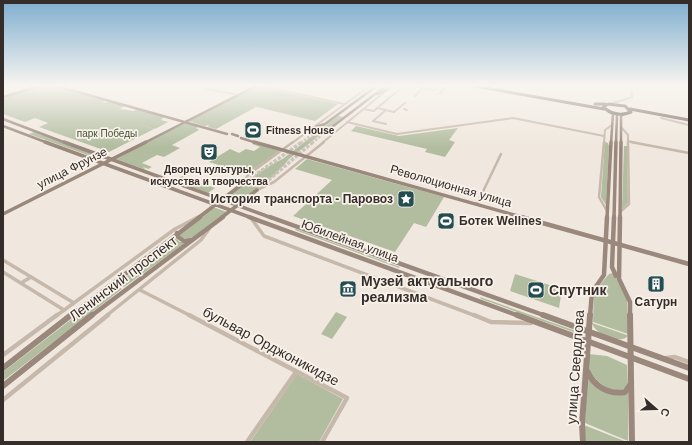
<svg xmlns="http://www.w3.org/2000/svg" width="692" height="445" font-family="Arial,sans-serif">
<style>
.green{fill:#b2bda0}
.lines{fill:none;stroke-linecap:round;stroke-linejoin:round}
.street-tunnel{stroke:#cbc3ba;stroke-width:2;stroke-dasharray:2 1;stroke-linecap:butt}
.secondary-tunnel-far1{stroke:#cbc3ba;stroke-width:2.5;stroke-dasharray:2.5 1.5;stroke-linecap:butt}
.secondary-tunnel{stroke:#cbc3ba;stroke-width:3.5;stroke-dasharray:3.5 1.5;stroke-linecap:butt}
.street-far3{stroke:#c6b8ab;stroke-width:2}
.street-far2{stroke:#c6b8ab;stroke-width:2.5}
.street-far1{stroke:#c6b8ab;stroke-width:3.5}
.street{stroke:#c6b8ab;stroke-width:4.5}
.secondary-far3{stroke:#9a887d;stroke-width:2.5}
.secondary-far2{stroke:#9a887d;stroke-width:3.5}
.secondary-far1{stroke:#9a887d;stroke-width:4.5}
.secondary{stroke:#9a887d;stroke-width:6}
.primary{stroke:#75655c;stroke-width:3}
.labels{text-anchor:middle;stroke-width:3.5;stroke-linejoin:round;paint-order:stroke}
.far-poi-label{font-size:10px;font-weight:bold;fill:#352d29;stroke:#f8f2ea;text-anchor:start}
.far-park-label{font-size:10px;fill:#445130;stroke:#f8f2ea}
.street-label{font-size:12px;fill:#352d29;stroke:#f8f2ea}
.poi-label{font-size:12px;font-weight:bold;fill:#352d29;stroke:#f8f2ea;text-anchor:end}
.near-street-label{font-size:14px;fill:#352d29;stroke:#f8f2ea}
.near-poi-label{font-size:14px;font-weight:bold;fill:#352d29;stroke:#f8f2ea;text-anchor:start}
</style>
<rect width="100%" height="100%" fill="#f0e8de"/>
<g class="green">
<path d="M43,85H48L28,91L44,87H57L48,85H50L105,101L103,103L111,102L134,108L124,106L120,109L134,111L137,109L164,117L161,120L168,122L155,129L137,124L154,129L109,152L39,127L48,123L35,118L25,122L3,114V98H7L5,97Z"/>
<path d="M258,86L265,88L338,104L315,121L237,102L256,107L216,129L208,127L209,125L204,126L189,121Z"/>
<path d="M338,116L343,117L289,159L276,174L243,199L230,194L262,170L284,158Z"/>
<path d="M186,123L199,127L196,128L199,130L172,145L180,148L164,157L157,155L142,163L152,167L148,169L143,167L146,170L116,159L160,135Z"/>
<path d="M356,126L399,136L458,128L449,140L455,142L445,157L425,152L427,149L351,131Z"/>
<path d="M34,132L99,156L96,158L29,134Z"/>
<path d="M255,142L279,150V151L247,174L209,162L230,149L239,153L246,149L254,151L260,147L252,144Z"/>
<path d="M605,142L608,143L609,146L606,205L601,197Z"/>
<path d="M624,146H627L628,203L622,209Z"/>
<path d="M307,159L444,197L426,227L414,223L395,252L293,216L332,180L295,169Z"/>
<path d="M182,176L215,188L208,193L174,181Z"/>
<path d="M213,207L227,212C214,222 196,244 179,237V233Z"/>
<path d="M296,229L400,267L399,268L295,230Z"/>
<path d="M175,238L180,242H187L124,287L117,284Z"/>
<path d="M612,273L615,276L627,299L628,334L593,322L594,292L609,274Z"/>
<path d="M515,274L562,289L559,308L510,291Z"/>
<path d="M116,285L122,289L3,381V372Z"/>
<path d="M480,297L579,332V334L481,299Z"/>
<path d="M336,312L347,317L332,339L321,334Z"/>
<path d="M592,323L627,335V337C618,344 595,334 592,323Z"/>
<path d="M589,354L607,356L627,365L628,384L625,388C609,395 598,382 589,371Z"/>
<path d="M297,374L343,399L319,442H250Z"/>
<path d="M587,377L612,394H628V441L585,423Z"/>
<path d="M584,425L627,442H586Z"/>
</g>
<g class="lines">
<g class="street-tunnel">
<path d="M396,88H399"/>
<path d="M440,88H442"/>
</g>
<g class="secondary-tunnel-far1">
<path d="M301,143L325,124"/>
<path d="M312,143L328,130"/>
</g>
<g class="secondary-tunnel">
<path d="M241,185L302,142"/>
<path d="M257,190L313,142"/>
</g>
<g class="street-far3">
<path d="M205,85V89L235,94"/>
<path d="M257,85L344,104"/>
<path d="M414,85L413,86L434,90L439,85"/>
<path d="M440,93L448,85"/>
<path d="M415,96L423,87"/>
<path d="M610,104L632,97L631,85"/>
<path d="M377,108L405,85"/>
<path d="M363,109L374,111L377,108L394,112"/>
<path d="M404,109L407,110"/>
<path d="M394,112L405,103"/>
<path d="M661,118L689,125"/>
<path d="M373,121L386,110"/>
<path d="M373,121L386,124"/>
<path d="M347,122L397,134L513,118L604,136"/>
<path d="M621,127L628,135V143"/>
<path d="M628,141L636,143"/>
<path d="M292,143L371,85"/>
<path d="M322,143L393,85"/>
<path d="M604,143L605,130L612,125"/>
</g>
<g class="street-far2">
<path d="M604,142L599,197L607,211"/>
<path d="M631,142L689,153"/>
<path d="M241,185L249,174L293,142"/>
<path d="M257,190L274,182L324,142"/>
<path d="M477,204L501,154"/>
<path d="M620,212L629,204L628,142"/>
<path d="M196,218L198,217"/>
</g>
<g class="street-far1">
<path d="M251,218L264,236L476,316"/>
<path d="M3,260L74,303"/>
<path d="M3,272L64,310"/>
<path d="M21,283L31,277"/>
<path d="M140,290L191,316"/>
<path d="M56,316L175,229L198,217"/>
<path d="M106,316L201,240L209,229"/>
</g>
<g class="street">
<path d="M189,315L347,398L322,442"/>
<path d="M474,315L491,322L531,323"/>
<path d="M3,355L57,315"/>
<path d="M666,358L675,357L689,362"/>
<path d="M3,400L108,315"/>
<path d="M247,442L296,372"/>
</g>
<g class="secondary-far3">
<path d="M53,85L227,134"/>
<path d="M377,94L388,89"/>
<path d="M3,97L42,85"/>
<path d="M609,112L613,114L611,143"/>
<path d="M3,119L66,143"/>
<path d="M3,126L48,143"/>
<path d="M312,128L325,124L378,85"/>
<path d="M328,130L387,85"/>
<path d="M232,134L238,136"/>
<path d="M241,138L257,143"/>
<path d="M144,143L258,85"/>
<path d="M616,143L617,115"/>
<path d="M621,143V116L625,114"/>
</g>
<g class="secondary-far2">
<path d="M45,142L252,218"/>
<path d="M64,142L272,218"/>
<path d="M254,142L525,218"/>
<path d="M3,214L146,142"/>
<path d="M198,218L241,185"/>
<path d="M221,218L257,190"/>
<path d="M607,218L611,142"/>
<path d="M614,218L616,142"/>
<path d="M620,218L621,142"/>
</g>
<g class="secondary-far1">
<path d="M249,217L519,316"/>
<path d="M270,217L546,316"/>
<path d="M521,217L689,264"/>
<path d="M614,217L612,267L616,276"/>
<path d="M620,217L619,279L630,302V316"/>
<path d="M177,233L178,237L184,241L192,240"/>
<path d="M70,316L200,217"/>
<path d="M91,316L223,217"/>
<path d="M590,316L592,292L604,275L607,217"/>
</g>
<g class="secondary">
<path d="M517,315L689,379"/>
<path d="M543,315L689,368"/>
<path d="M630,315L632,442"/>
<path d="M3,368L71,315"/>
<path d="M587,371C594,386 608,395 625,392L631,384"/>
<path d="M3,386L92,315"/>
<path d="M583,442L582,424L590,315"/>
</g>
<g class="primary">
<path d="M469,85L604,109"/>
<path d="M595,104H605"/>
<path d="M608,104L625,106L631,112C621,116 611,114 603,107Z"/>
<path d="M630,109L689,120"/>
</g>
</g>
<linearGradient id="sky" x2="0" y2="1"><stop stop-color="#7eaecf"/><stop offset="0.58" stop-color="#f8f5f0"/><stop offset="1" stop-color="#f8f5f0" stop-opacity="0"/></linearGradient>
<rect width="692" height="147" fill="url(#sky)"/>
<defs>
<g id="stadium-square" transform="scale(0.9)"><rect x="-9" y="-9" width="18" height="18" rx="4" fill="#244d52" stroke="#f8f2ea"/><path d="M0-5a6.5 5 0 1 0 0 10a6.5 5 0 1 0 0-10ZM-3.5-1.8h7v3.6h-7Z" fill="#fff"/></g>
<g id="theatre-square" transform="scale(0.9)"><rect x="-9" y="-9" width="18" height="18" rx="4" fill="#244d52" stroke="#f8f2ea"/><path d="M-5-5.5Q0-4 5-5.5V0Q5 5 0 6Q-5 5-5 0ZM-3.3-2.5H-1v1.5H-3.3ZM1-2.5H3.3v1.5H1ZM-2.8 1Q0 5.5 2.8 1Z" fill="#fff"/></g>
<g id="sight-square" transform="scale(0.9)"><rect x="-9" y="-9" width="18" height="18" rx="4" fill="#244d52" stroke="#f8f2ea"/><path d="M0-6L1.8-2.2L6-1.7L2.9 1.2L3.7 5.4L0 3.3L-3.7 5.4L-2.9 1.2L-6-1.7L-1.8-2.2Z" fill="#fff"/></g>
<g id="building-square" transform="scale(0.9)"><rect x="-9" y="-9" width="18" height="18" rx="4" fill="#244d52" stroke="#f8f2ea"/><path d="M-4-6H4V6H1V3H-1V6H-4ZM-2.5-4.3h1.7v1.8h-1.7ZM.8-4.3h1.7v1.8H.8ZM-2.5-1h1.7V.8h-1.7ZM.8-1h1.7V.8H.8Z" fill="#fff"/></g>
<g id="museum-square" transform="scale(0.9)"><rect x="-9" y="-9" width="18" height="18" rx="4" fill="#244d52" stroke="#f8f2ea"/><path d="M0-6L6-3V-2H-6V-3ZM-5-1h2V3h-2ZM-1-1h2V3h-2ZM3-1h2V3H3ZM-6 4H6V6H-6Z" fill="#fff"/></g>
</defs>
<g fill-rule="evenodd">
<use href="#stadium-square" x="253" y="130"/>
<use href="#theatre-square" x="209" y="152"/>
<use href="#sight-square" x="406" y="199"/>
<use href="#stadium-square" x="446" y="221"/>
<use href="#building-square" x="656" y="284"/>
<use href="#museum-square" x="348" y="289"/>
<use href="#stadium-square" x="536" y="290"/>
</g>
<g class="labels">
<g class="far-poi-label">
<text x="266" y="134">Fitness House</text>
<text x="209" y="173" text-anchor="middle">Дворец культуры,<tspan x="209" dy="12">искусства и творчества</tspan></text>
</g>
<g class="far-park-label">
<text x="107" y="137">парк Победы</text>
</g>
<g class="street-label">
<text transform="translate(72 168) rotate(-27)" y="4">улица Фрунзе</text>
<text transform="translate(451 186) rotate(16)" y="4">Революционная улица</text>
<text transform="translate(350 241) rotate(20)" y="4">Юбилейная улица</text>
</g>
<g class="poi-label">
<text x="393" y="203">История транспорта - Паровоз</text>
<text x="459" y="225" text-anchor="start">Ботек Wellnes</text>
<text x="656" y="306" text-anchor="middle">Сатурн</text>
</g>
<g class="near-street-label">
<text transform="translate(123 278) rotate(-37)" y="5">Ленинский проспект</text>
<text transform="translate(271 346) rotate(28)" y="5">бульвар Орджоникидзе</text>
<text transform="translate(575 367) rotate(-86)" y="5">улица Свердлова</text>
</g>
<g class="near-poi-label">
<text x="361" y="286">Музей актуального<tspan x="361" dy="16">реализма</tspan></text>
<text x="549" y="295">Спутник</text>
</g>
</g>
<rect width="692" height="445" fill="none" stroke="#352d29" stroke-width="8"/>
<g transform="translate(656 409) rotate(110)" stroke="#f8f2ea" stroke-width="3" paint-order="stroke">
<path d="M0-3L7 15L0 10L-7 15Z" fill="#352d29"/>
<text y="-6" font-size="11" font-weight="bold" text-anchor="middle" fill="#352d29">С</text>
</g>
</svg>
